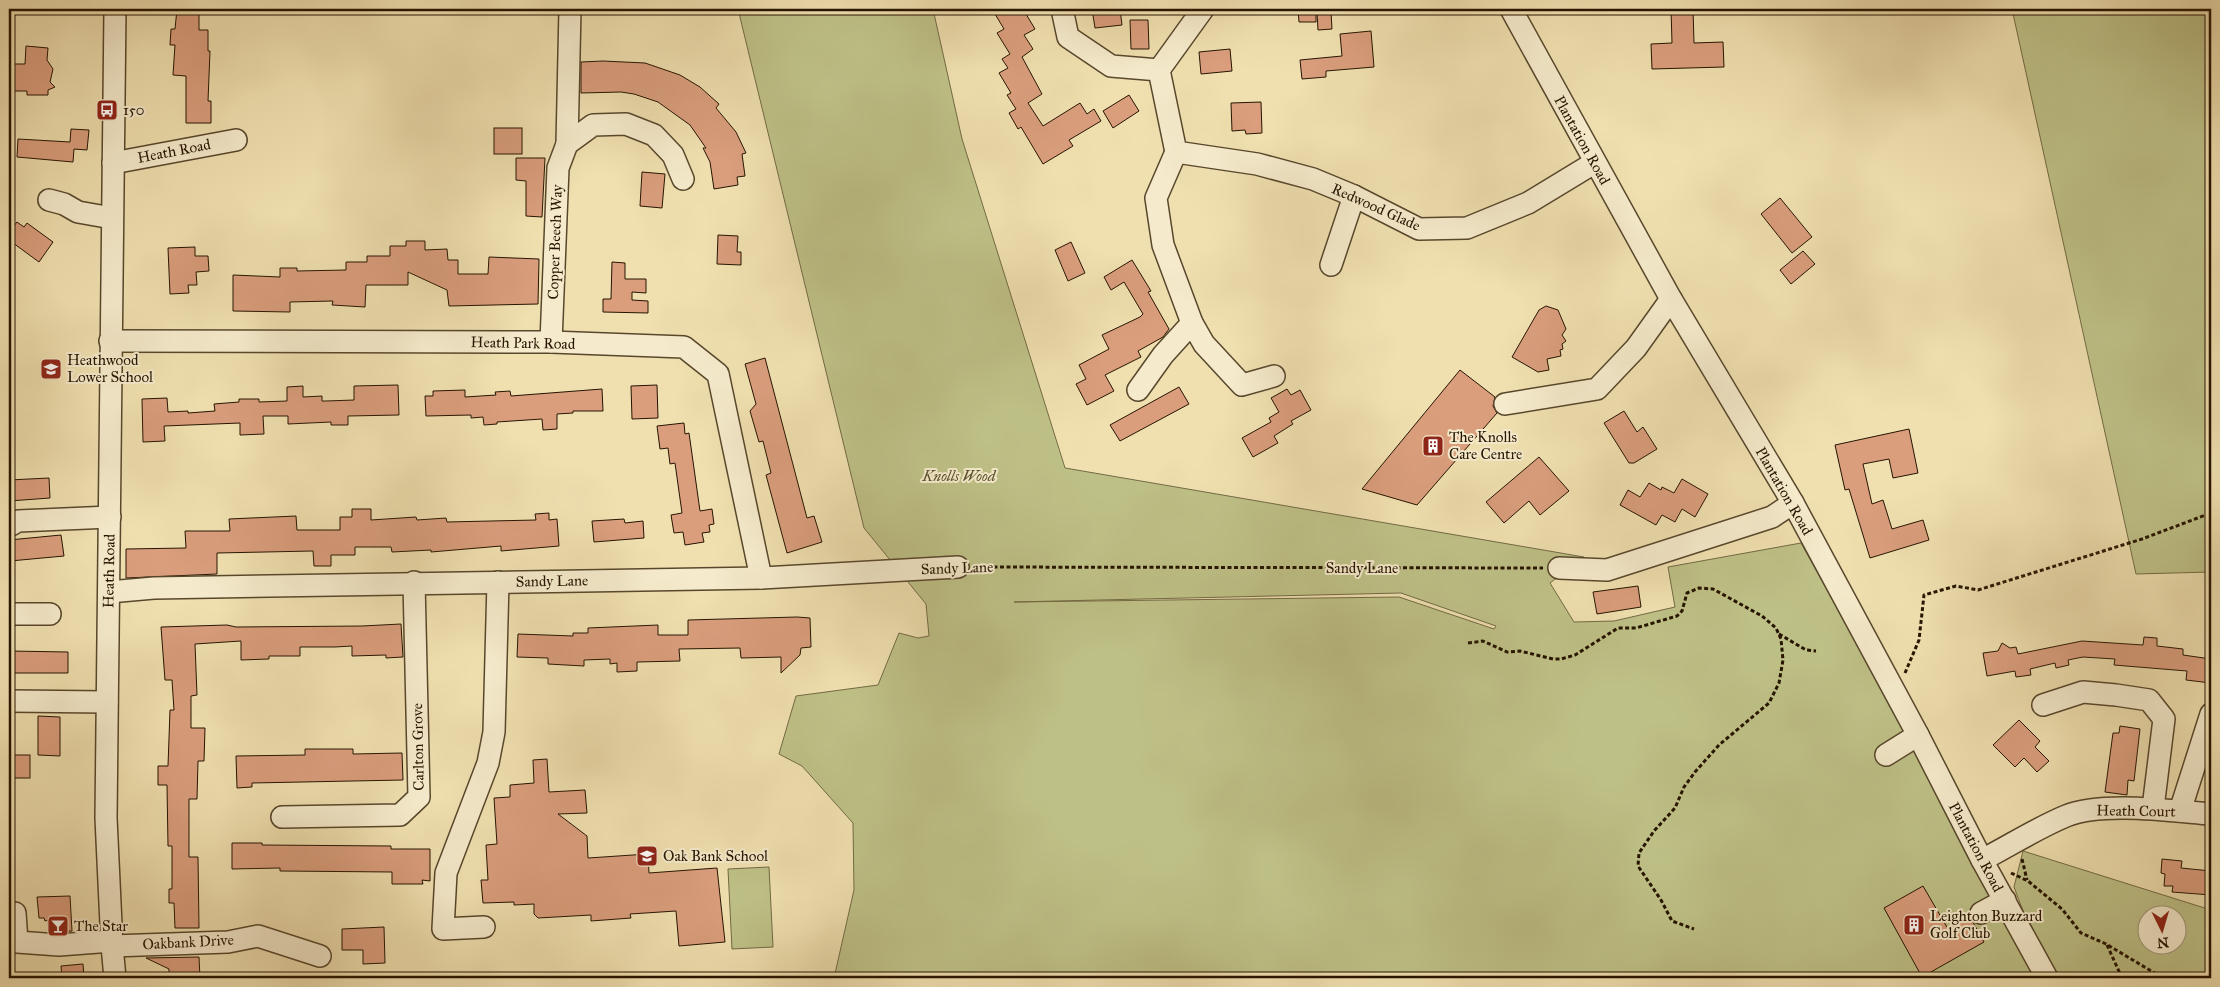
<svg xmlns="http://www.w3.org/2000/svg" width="2220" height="987" font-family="'IM FELL Great Primer',serif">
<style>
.green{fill:#bec187;stroke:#726a44;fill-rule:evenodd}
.building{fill:#da9e7d;stroke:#261400}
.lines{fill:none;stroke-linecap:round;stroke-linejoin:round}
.minor-casing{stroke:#58472c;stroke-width:24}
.path{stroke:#261400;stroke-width:3;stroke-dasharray:4 2.5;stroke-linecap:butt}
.minor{stroke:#f5ebcc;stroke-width:21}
.labels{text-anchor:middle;stroke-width:4;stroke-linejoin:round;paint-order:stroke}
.poi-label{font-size:15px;fill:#261400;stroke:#f5ebcc;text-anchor:start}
.street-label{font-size:15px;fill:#261400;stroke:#f5ebcc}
.park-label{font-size:15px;font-style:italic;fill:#5b512f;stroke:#f5ebcc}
</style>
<rect width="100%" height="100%" fill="#f0e0b0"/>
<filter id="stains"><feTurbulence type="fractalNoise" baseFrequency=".004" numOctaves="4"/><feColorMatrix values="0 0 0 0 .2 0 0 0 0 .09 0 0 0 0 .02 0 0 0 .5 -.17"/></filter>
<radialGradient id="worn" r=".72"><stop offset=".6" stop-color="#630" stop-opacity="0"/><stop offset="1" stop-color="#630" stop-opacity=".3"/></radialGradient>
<g class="green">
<path d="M738,9H933L962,139L1065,468L1584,557L1550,583L1574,622L1614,621L1675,607L1668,567L1801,543L1969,845L2039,978H834L854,890L853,823L802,766L779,754L796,696L878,685L899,633L918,638L929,636L926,604L864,528ZM1401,593L1496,626L1494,629L1399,597L1014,602Z"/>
<path d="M2012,9H2211V572L2136,574Z"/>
<path d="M2023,851L2211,910V978H2051L2041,959L2014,887ZM2148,914H2178V944H2148Z"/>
<path d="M769,867L773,947L732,949L728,869Z"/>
</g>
<g class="building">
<path d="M177,9H199V30H208V51H210L208,101H211V123H186V76L173,75L175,45H170L171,29H175Z"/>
<path d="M992,9H1023L1035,29L1024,35L1033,49L1022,57L1042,94L1028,103L1043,126L1080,103L1087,114L1094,109L1101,121L1069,140L1073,146L1043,164L1021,127L1018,129L1009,113L1016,109L1007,95L1011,93L999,73L1008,68L1002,59L1010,54L997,33L1004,29Z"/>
<path d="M1092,9H1120L1122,25L1095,28Z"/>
<path d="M1298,9H1316V22H1299Z"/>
<path d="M1671,9H1693L1694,43L1723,42L1724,67L1652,69L1651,44L1672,43Z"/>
<path d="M1331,12L1332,29L1318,30L1317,13Z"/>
<path d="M1130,20H1148L1149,49H1131Z"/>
<path d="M1371,31L1374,67L1326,71V77L1302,79L1300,60L1342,56L1340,34Z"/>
<path d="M26,46L48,48L47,60L53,69L50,82L55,87L48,90V95H27V91H9V64H25Z"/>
<path d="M1230,49L1232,71L1201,74L1199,52Z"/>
<path d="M603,61L645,63L680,75L700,87L719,104L716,108L736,132L746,153L742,154L745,176L737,177L738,185L714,189L710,162L703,148H706L690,125L658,102L634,94L621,92L581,93V62Z"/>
<path d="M1129,95L1139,111L1113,128L1103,111Z"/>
<path d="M1261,102L1262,133L1246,134L1245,130L1232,131L1231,103Z"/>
<rect x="494" y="128" width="28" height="26"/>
<path d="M71,129L89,130L87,150L74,149L73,162L17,157L18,139L70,142Z"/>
<path d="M516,158H545L542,217L526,216V181L516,180Z"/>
<path d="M642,172L665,174L662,208L640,206Z"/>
<path d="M1780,198L1812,237L1792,253L1761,214Z"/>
<path d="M17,222L24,227L27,223L53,242L39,262L9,240V232Z"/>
<path d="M718,235L738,236L737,252H741V265L717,264Z"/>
<path d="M406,241H425V250L447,249L448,260H458V274H488L489,257L539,259L538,304L449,306L447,290L408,272V285H366L365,307L332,305L333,301L290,302V312L233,311V275L280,277V268H297V271L346,270V262H367V256H390V246H406Z"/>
<path d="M1071,242L1085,273L1068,281L1055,250Z"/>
<path d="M195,247V256H208L209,271L196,272L197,285H188L189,293L170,294L168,248Z"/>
<path d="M1803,251L1815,264L1791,284L1780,270Z"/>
<path d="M1132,260L1151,291L1148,292L1169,329L1163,337L1138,351L1141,357L1105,375L1114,391L1087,405L1076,384L1086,379L1079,365L1109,349L1102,335L1140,317L1143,314L1124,282L1111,290L1104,277Z"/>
<path d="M612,262L625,263V279H646V293L632,292V300L648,301V313L603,312V299H611Z"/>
<path d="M1546,306L1558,310L1566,329L1562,335L1566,341L1562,344L1563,349L1560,350L1561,356L1547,359L1549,370L1538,372L1512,357L1539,310Z"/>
<path d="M765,358L807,518L814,516L822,542L787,553L766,475L771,473L763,441L759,442L750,411L756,404L745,364Z"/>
<path d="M1460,370L1495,397L1493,406L1497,413L1417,505L1362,489Z"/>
<path d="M398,385L399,415L348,416V425H331V422L288,424V416H263L264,434L240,435V423L164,426L165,441L143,442L142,399L167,398L168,412L188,411V413L215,411L214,404L239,402V399H259V402L287,401V387L303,386V397L322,396V401H326L354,400V386Z"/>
<path d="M657,385L658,418L632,419L631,386Z"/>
<path d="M1179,387L1189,404L1120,441L1110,425Z"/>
<path d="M602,389L603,411H573V413L557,414V429L543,430L542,419L497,422V424L484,425L483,417L471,418V415L426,416L425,396H433V391L465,390V397L496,395L495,392L510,391L511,396Z"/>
<path d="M1287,389L1291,395L1300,390L1311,410L1291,421L1293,424L1274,436L1278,443L1253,457L1242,438L1271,422L1269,418L1279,412L1271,398Z"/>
<path d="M1624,411L1637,432L1643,427L1657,449L1634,463H1629L1604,423Z"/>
<path d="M684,423L685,434L689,433L700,511L712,509L714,524L709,525L710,532L702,533L704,542L685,545L683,532L674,533L671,515L682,513L675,463L670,464L668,448L660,449L657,426Z"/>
<path d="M1909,429L1918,473L1893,478L1889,459L1863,464L1872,504L1883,500L1892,529L1923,520L1929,540L1870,558L1849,489L1845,490L1835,445Z"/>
<path d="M1539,457L1569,491L1540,515L1529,501L1504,523L1486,502Z"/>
<path d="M49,478L50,498L9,501V480Z"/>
<path d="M1682,479L1708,494L1695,517L1682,509L1675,522L1662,515L1656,525L1620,505L1628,490L1640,497L1649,483L1661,490L1662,487L1674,493Z"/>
<path d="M352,509H371V520L416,517L417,520L446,518L447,522L536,520L535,514L549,513V520L557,519L559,546L501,551V546L431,552V550L392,552L391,547H355V555H331V566H314L313,551L217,553V574L126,578V549L186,548L185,531H230L229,519L296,516L297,530H340V517H352Z"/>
<path d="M624,519L625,523L643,521L644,538L594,542L592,521Z"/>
<path d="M61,535L64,556L10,561L9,540Z"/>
<path d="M1638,586L1641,607L1597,614L1593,592Z"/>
<path d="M797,617L810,618L811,647L801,648L800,655L781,673V657L741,658L740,648L679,649L680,661L637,662V671L617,672V663L610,664V659L584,660V666L548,664V658L517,657L518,634L573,636V633H588V628L658,625V635H688V620Z"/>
<path d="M401,624L403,657L386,658V655L352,656V646L335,647H300V656H269V659L241,660V641L195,644L197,695L191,696V728H205L204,761H198L197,799H189V857H198L199,928H175L174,903H169V889H172V846H168L167,785H158V766H168L170,710H174L172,680H165L161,627L227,625L236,627L362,626Z"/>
<path d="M2144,637L2157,638V646L2183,649V655L2211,659V683L2186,680L2187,671L2114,665L2115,659L2083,657L2068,660L2069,665L2056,668L2055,663L2030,669L2031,675L2016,677L2015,671L1987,676L1983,653L1998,651L2002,643L2010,648L2016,647L2018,654L2082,641L2143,645Z"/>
<path d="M9,651L68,652V673H9Z"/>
<path d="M38,716L60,717V756L38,755Z"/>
<path d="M2019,720L2040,741L2035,747L2049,761L2037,772L2024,758L2015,767L1993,745Z"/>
<path d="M2120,726L2140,729L2134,781L2128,780L2127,795L2105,792L2113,733H2119Z"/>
<path d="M305,749H353V754L402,753L403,780L252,783V787L237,788L236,756L305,755Z"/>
<rect x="9" y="755" width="21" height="23"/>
<path d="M547,759L549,792L585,790L587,813L558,814L587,836L588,858L648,854L649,873L717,868L725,942L679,946L676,911L630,914L631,918L591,921V915L538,918L534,914V904L514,905V902L483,903L481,880H488L486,845L497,844L494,798L510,797V785L534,783L533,760Z"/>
<path d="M232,843H262V845L391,846V849H430V881L422,880L423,884H392V872L280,871V868L232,869Z"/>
<path d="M2162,859L2182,861L2181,868L2211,871V895L2172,892L2173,886H2164L2165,874L2161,873Z"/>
<path d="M1923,886L1948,929L1970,917L1984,942L1922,977L1884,908Z"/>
<path d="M70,896L72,931L49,932L48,920L45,921L44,918H39L37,897Z"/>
<path d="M384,927L385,963L363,964V950H342V929Z"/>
<path d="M199,957L200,978H169V969L146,958Z"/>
<path d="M83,964L84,978H62L61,966Z"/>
</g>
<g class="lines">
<g class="minor-casing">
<g id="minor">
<path d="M115,9L106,818L112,946L115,978"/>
<path d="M1062,9L1068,37L1111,66L1159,70"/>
<path d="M1203,9L1159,70L1176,152L1257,164L1313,179L1354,196L1419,229L1467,228L1528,203L1594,163"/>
<path d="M1511,9L1671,299L1793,503L1918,735L1982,860L2047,978"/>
<path d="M567,144L570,9"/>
<path d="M1176,152L1156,198L1163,245L1192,323L1204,344L1242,385L1274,376"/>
<path d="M113,163L236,140"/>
<path d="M49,200L64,204L78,212L112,218"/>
<path d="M1331,265L1354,196"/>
<path d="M110,341L551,342L684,347L718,374L761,578"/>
<path d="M551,342L558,168L567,144L593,125L626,124L654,135L673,155L683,179"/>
<path d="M1138,390L1163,355L1192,323"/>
<path d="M1505,404L1597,389L1636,348L1671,299"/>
<path d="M9,526L18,521L110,517"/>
<path d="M1559,568L1607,570L1772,517L1793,503"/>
<path d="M109,592L154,588L761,578L958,567"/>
<path d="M9,614H50"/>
<path d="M9,701L107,702"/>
<path d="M2043,705L2083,692L2116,695L2149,700L2164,719L2153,808"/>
<path d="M1886,755L1918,735"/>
<path d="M2180,811L2211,714"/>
<path d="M282,817L400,815L419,797L414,582"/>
<path d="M1982,860C2009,846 2037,828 2066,816C2102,801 2172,811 2211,814"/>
<path d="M15,913L17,942L59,945L112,941"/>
<path d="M1981,913L2005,900"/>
<path d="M484,927L443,929L446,873L488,763L494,732L498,582"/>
<path d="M112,946L228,942L258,936L320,956"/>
</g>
</g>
<g class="path">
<path d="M2206,9L2211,28"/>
<path d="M974,567L1543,568"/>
<path d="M1779,634L1806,650L1816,651"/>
<path d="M1468,643L1483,641L1507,652L1520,651L1553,659H1561L1575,655L1618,628H1636L1677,616L1682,611L1687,593L1699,588L1713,589L1762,616L1776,628L1781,639L1783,660L1779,683L1769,703L1719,745L1695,772L1684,787L1675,808L1654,831L1639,853L1638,866L1661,900L1672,921L1694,929"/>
<path d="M1905,673L1919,640L1924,595L1956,586L1978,590L2142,539L2211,513"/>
<path d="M2022,859L2027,880"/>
<path d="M2011,873L2028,881L2062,909L2081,933L2106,944L2163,978"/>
<path d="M2107,945L2122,978"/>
</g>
<use href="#minor" class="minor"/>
</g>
<defs>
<g id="bus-square" transform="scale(1.125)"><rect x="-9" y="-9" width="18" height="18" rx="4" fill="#8f2418" stroke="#f5ebcc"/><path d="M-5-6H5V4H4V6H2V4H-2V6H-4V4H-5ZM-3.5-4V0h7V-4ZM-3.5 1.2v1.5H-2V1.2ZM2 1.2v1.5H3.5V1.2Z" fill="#fff"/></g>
<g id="school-square" transform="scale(1.125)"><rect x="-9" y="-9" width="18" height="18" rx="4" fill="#8f2418" stroke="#f5ebcc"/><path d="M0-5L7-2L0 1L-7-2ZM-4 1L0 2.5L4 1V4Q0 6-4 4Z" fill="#fff"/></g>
<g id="building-square" transform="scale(1.125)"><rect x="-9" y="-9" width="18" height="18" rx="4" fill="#8f2418" stroke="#f5ebcc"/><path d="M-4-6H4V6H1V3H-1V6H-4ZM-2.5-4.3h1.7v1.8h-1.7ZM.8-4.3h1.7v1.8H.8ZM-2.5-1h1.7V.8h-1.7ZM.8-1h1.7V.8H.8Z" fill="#fff"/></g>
<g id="bar-square" transform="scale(1.125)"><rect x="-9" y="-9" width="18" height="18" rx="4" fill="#8f2418" stroke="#f5ebcc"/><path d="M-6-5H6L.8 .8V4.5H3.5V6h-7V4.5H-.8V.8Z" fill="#fff"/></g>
</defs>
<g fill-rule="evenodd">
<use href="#bus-square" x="107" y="110"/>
<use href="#school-square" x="51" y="369"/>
<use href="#building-square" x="1433" y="446"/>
<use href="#school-square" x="647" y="856"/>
<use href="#building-square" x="1914" y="925"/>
<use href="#bar-square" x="58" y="926"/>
</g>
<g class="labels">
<g class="poi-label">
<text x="123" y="115">150</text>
<text x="67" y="365">Heathwood<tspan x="67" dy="17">Lower School</tspan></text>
<text x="1449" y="442">The Knolls<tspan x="1449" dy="17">Care Centre</tspan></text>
<text x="663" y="861">Oak Bank School</text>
<text x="1930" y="921">Leighton Buzzard<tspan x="1930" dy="17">Golf Club</tspan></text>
<text x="74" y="931">The Star</text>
</g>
<g class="street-label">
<text transform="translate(1582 140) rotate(61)" y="5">Plantation Road</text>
<text transform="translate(174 151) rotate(-11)" y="5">Heath Road</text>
<text transform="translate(1376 207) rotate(24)" y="5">Redwood Glade</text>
<text transform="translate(555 242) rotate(-88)" y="5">Copper Beech Way</text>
<text transform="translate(523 343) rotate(1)" y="5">Heath Park Road</text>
<text transform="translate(1784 491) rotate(60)" y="5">Plantation Road</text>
<text transform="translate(957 568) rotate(-2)" y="5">Sandy Lane</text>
<text x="1362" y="573">Sandy Lane</text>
<text transform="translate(109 571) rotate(-89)" y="5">Heath Road</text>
<text transform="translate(552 581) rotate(-1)" y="5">Sandy Lane</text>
<text transform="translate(418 747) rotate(-91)" y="5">Carlton Grove</text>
<text transform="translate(2136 811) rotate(1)" y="5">Heath Court</text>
<text transform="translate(1976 847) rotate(62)" y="5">Plantation Road</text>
<text transform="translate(188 942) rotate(-3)" y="5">Oakbank Drive</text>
</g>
<g class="park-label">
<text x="959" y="481">Knolls Wood</text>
</g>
</g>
<rect width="2220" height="987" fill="none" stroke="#f0e0b0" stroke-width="30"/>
<rect x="10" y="10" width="2200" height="967" fill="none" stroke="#261400" stroke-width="2.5"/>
<rect x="15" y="15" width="2190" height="957" fill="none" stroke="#261400"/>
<g transform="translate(2162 930) rotate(175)"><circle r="24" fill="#f5ebcc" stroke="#a2957a"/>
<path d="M0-4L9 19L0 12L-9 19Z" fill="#8f2418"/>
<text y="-8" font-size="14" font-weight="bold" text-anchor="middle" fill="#261400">N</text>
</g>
<rect width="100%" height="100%" filter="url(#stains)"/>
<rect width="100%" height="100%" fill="url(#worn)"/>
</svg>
